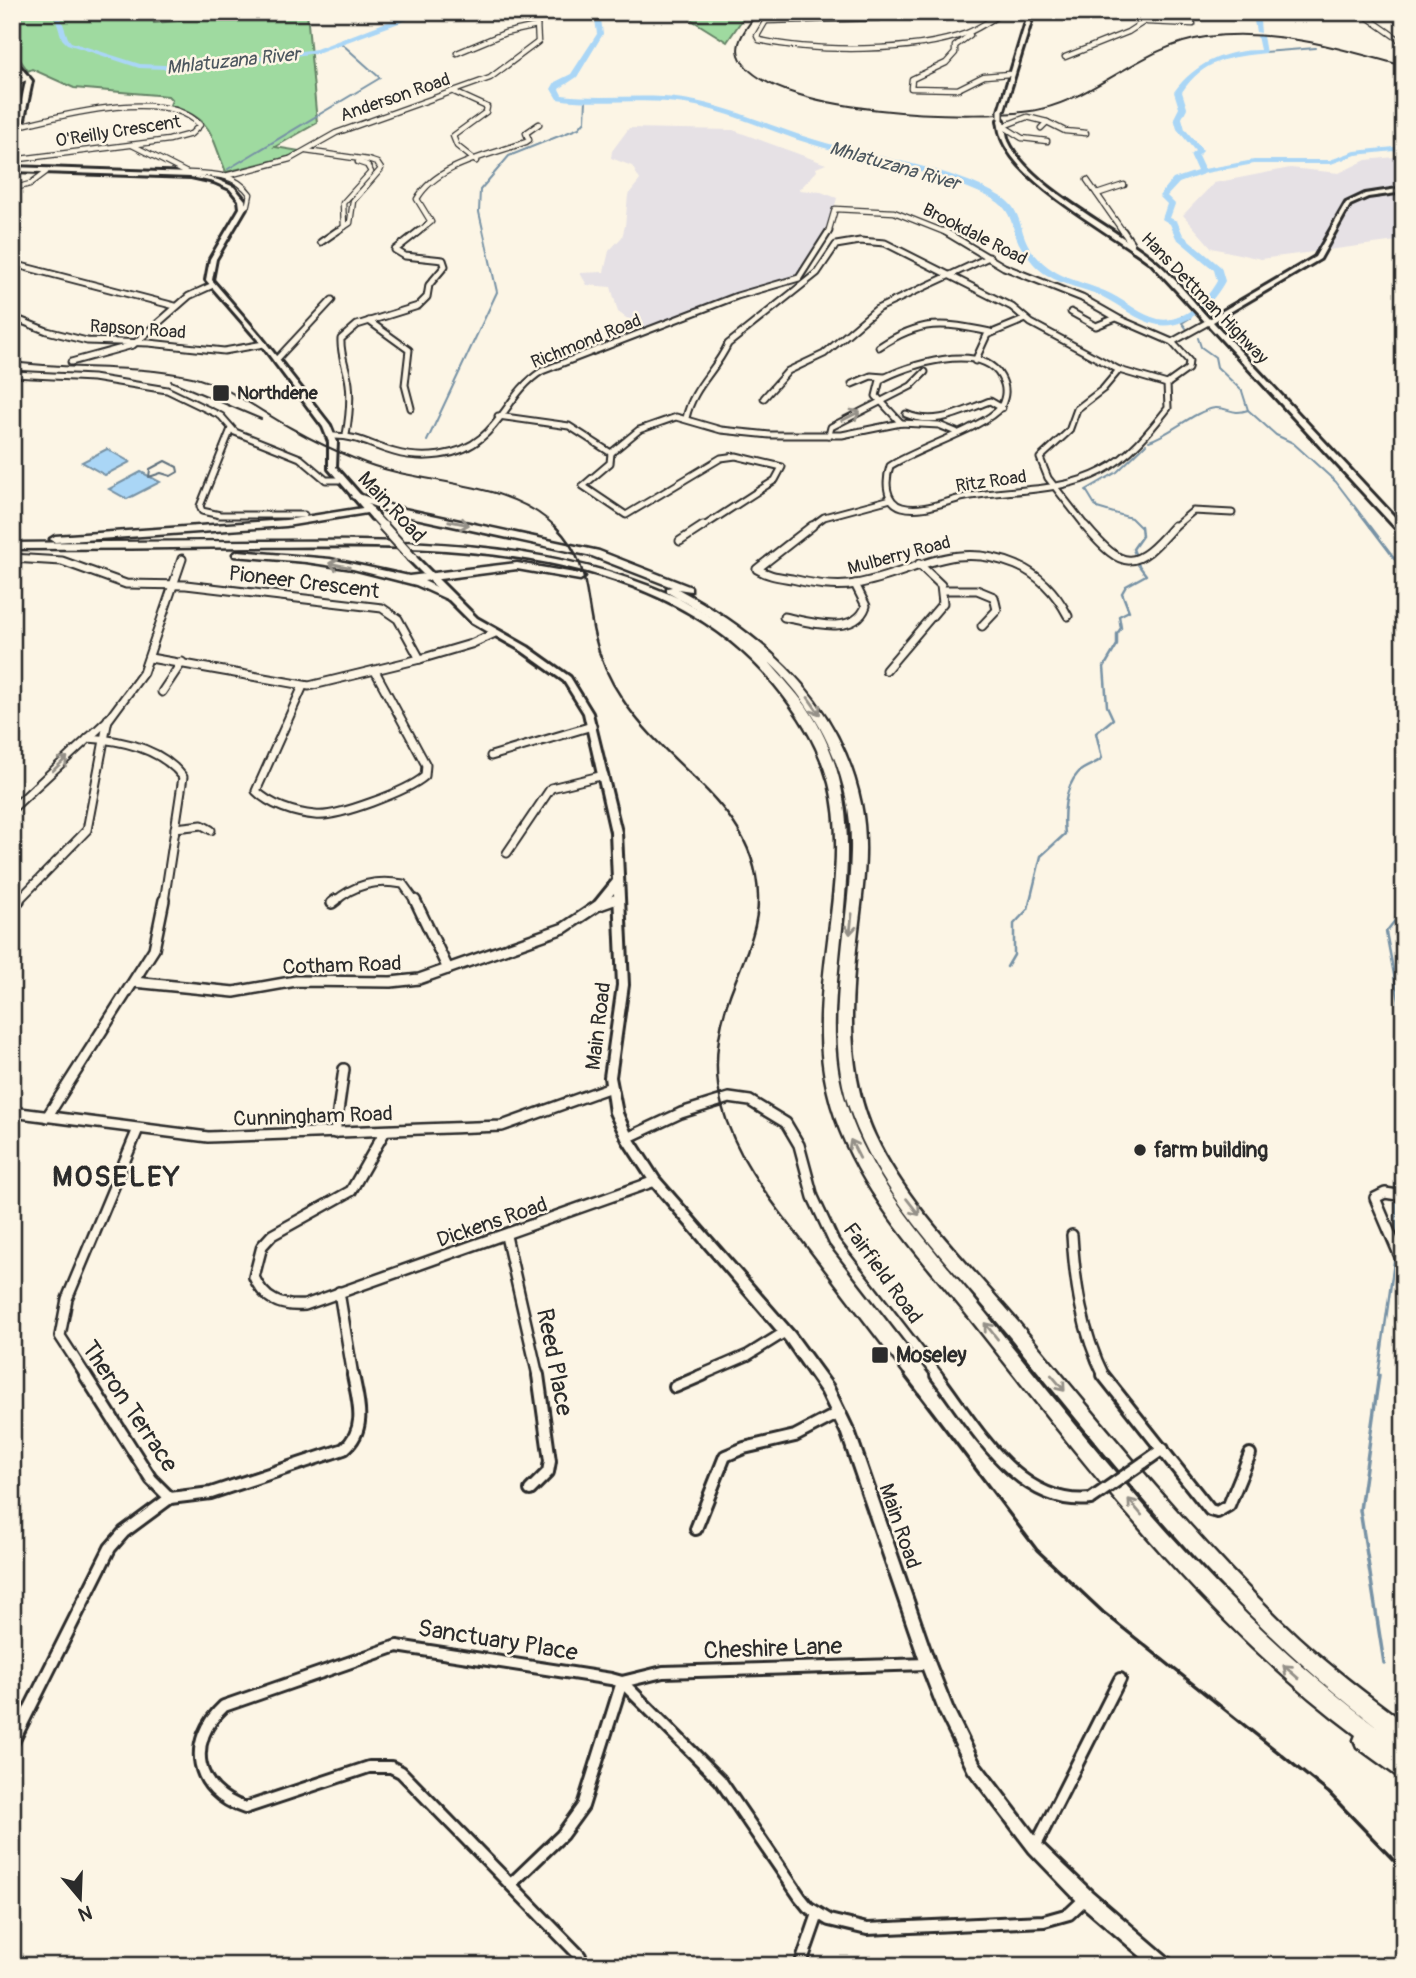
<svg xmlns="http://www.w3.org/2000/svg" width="1416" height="1978" font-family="Pangolin,sans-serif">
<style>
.built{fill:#e6e1e5}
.green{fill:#9fdaa0;stroke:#658266;stroke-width:2}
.water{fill:#aad6f6;stroke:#7792a5;stroke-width:2}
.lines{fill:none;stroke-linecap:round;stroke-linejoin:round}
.shore{stroke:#5e6f7c;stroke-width:2}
.stream-far2{stroke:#7792a5;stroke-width:2}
.stream-far1{stroke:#7792a5;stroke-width:2.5}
.stream{stroke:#7792a5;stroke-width:3.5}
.river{fill:#aad6f6;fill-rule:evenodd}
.street-far4-casing{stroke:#2b2b2b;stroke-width:7}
.street-far3-casing{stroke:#2b2b2b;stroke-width:9}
.street-far2-casing{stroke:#2b2b2b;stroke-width:11}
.street-far1-casing{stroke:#2b2b2b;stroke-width:14}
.street-casing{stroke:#2b2b2b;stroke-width:16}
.secondary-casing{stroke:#2b2b2b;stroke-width:6}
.highway-casing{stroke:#2b2b2b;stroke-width:5}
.street-far4{stroke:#fcf5e5;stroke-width:4.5}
.street-far3{stroke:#fcf5e5;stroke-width:5}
.street-far2{stroke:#fcf5e5;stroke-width:7}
.street-far1{stroke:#fcf5e5;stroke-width:9}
.street{stroke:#fcf5e5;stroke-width:10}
.secondary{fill:#fcf5e5;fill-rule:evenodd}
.highway{fill:#fcf5e5;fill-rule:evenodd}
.rail-far2{stroke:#2b2b2b;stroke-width:2}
.rail-far1{stroke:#2b2b2b;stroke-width:2.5}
.rail{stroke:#2b2b2b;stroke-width:3.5}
.street-bridge-casing{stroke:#2b2b2b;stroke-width:16;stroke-linecap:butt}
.secondary-bridge-far2-casing{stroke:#2b2b2b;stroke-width:8;stroke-linecap:butt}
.secondary-bridge-far1-casing{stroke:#2b2b2b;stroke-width:10;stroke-linecap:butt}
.secondary-bridge-casing{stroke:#2b2b2b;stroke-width:13;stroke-linecap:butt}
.street-bridge{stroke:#fcf5e5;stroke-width:10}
.secondary-bridge-far2{stroke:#fcf5e5;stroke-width:5}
.secondary-bridge-far1{stroke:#fcf5e5;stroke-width:7}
.secondary-bridge{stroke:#fcf5e5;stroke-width:9}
.oneway{stroke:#949088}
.poi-dot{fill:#2b2b2b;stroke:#fcf5e5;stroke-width:2.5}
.labels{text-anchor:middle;stroke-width:5;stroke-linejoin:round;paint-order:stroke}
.far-street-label{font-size:18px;fill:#2b2b2b;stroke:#fcf5e5}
.far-poi-label{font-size:18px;font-weight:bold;fill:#2b2b2b;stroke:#fcf5e5;text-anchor:start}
.far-water-label{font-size:19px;font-style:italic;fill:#4b565e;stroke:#fcf5e5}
.street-label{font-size:21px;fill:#2b2b2b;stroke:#fcf5e5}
.poi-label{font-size:21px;font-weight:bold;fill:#2b2b2b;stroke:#fcf5e5;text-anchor:start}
.near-street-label{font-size:24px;fill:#2b2b2b;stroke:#fcf5e5}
.district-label{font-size:28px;font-weight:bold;letter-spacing:2px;fill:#2b2b2b;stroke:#fcf5e5}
</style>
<rect width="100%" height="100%" fill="#fcf5e5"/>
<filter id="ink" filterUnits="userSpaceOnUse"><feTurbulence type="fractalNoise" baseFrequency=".0143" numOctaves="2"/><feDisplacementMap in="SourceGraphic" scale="14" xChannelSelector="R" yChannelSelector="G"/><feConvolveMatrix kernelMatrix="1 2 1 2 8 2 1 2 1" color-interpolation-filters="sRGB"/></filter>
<g filter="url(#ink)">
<g class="built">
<path d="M629,128L733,130L826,164L816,168L817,171L799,190L821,192L837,198L828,231L800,277L735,296L643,330L618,312L611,287L587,285L580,273L604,272L609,251L622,237L625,226L628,195L640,180L632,166L611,158L612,151Z"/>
<path d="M1404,156V240L1261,259L1212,248L1183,215L1214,183L1290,168L1339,173L1366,160Z"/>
</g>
<g class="green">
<path d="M12,12H153L154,23L177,21L200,12H307L317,123L275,147L300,151L292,156L226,172C209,132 214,120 170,105L172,100L168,96L74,88L32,69L28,71L12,48Z"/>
<path d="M679,12H746V14L727,42Z"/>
</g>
<g class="water">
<path d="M107,449L130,462L105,475L82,462Z"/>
<path d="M141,472L160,482L127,499L109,489Z"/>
</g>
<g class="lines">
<path class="shore" d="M165,461L177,467L178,472L171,476L161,473L149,477L150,469Z"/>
<g class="stream-far2">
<path d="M1264,52L1316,48"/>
<path d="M228,169L380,78L342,44"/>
<path d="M1182,316L1190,318L1182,323L1186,328"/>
<path d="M1198,338L1201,347L1215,357L1217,367L1242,391L1248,410L1276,435L1293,443L1336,482L1371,528"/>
<path d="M427,441L497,292L479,212L480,190L509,156L579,128L585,121L586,100"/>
<path d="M1149,441C1171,434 1194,411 1215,408C1229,407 1232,416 1248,410"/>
<path d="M1141,528L1131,518L1097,508L1086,490L1117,472L1146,444"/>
</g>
<g class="stream-far1">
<path d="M1370,526L1404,571"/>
<path d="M1135,554L1133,549L1142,536L1141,526"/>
<path d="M1007,967L1014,955V924L1028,909L1041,856L1065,834C1063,816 1064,788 1078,773C1084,766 1095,765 1102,758L1096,733L1113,719L1107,706L1104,667L1117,645V634L1121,628L1119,616L1129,611L1122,593L1126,586L1146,575L1137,563"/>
<path d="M1396,1192L1399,1001L1386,932L1404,909"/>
<path d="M1396,1199V1237"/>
<path d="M1378,1376L1395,1255"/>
</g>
<path class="stream" d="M1379,1375L1360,1510L1384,1663"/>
<g class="river">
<path d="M53,12H59L68,38L71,42L140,64L189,66L316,49L384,23L418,12H429L317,53L189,70L139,68L67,44L62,39Z"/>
<path d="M594,12H600L603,34L577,77L559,89L562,95C603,100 644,93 684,99C730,106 772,127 816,140C873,158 952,166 1003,198C1022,210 1019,231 1030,248C1052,280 1080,279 1111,294C1127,302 1141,315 1158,319C1182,324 1207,300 1217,281L1214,270L1176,238L1170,224L1162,219L1167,204L1159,196L1173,179L1197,171L1190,155L1195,151L1177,129L1174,118L1179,108L1174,92C1195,63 1225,50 1260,50L1257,36L1260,34L1263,36L1266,53C1230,57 1204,59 1182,92L1187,108L1182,118L1185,129L1203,151L1198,156L1204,169L1254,160H1330L1355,151L1404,146V150L1356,155L1331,164H1254L1206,173L1179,183L1167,196L1175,204L1170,218L1177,221L1183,235L1221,267L1225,281C1213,304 1187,329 1158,325C1137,321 1120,305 1101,296C1084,288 1064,286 1047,275C1038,270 1031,261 1025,253C1008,231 1018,211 989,197C933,170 870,162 811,144C769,131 729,111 685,104C642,97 599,106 557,99L551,89L555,82L571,74L597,34Z"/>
<path d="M1247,12H1254L1260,21L1261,33L1256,32L1254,21Z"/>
</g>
<g class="street-far4-casing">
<g id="street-far4">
<path d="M771,12L757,36L759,40C815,52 913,53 967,33C980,28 992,19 1004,12"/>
<path d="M1360,12L1404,43"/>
<path d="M765,21L879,18L874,12"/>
<path d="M1147,22L1193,24"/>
<path d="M970,35L955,46V53L946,63L912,79L911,88L958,89L984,76L1010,74"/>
<path d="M457,53L505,33L537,26"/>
<path d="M1065,57L1128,32L1159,12"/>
<path d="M12,85L27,77"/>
<path d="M452,91L487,107L486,112L453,136L457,146L476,161"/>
<path d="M1047,122L1065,131L1086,133"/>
<path d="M1006,125L1027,117L1047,122L1041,128"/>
<path d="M1003,126L1022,138L1047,141"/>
<path d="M132,145L191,175"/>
<path d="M306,151L368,160L377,163L381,169L353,201L350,223L335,233"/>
<path d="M12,160L169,140L191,134L200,125C167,87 63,115 19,126"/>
<path d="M189,173C212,174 235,173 250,194L248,204L243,208"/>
<path d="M225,176L290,159L336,133L490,78L538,42L537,23L542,12"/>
<path d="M1087,180L1124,233"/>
<path d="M12,189L30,184L46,172"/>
<path d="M1097,194L1124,185"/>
<path d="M344,227L343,203L371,172L367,165L358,162"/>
<path d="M417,233L431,222L417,199C437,164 491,155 526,142L529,140L526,133L539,124"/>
<path d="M828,233L835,209L894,212L947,233"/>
</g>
</g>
<g class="street-far3-casing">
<g id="street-far3">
<path d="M1123,231L1131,243"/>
<path d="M321,242L337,231"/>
<path d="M21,266L175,306"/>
<path d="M1071,312L1096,326L1116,318"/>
<path d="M12,317L47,331L87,341L149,343L224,351L264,344"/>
<path d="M369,321L409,350L405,385L411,408"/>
<path d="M1172,342L1210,321"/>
<path d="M879,347C921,319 943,322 990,332"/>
<path d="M276,360L332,300"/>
<path d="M975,361L987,335L1026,319"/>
<path d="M71,362L133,345L189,296L211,286"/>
<path d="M12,374L93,378L167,390L221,416L235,432L300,458L326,480H341"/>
<path d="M852,384L871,376L884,377"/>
<path d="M764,398L788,371L824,354L877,309L989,257"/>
<path d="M906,414C936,427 962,411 990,401L1002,408"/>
<path d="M498,416L569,426L611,453"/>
<path d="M686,418C693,387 715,372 728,344L817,273L836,245L860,241L885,243L1012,307L1031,323L1119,370L1167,384"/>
<path d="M901,423L876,396L880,380C907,365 981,341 1001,377C1007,388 1006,396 1001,407C984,428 918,448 890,466C885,481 885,502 902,507C924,513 950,499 971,496C1015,489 1062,492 1102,471C1129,457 1150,431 1168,408L1167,384L1188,369L1189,361L1172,342L1119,319L1082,298L1004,267L944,231"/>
<path d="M231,429L200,506L202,511L220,515H304"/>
<path d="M346,435C349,418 351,401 349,384C347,368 340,355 341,339L357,325L418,306L427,297L429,285L445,266L443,260L405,256L395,250L419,231"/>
<path d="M829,435L831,427L911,386L925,372"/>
<path d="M332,436C356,435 372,446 394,452C421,460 459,457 481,438C506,418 512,390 542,371L737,296L799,278L829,231"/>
<path d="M611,453L610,463L583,486L626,515L721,458L736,456L782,467L775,480L701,528"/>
<path d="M611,453L639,430L676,417L721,430L770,435H842L901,423L939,425L956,432"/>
<path d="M809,528L824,517L891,499"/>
<path d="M1087,528L1048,478L1040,458L1069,431L1077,409L1103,389L1119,370"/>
<path d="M1173,528L1193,511L1232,513"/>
</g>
</g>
<g class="street-far2-casing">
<g id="street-far2">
<path d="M812,526L757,569C768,576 780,577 792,579C813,584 835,588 856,584C916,573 952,539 1016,565C1040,575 1056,593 1068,616"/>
<path d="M1085,526C1124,572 1135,571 1174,526"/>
<path d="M680,541L703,526"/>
<path d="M12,558L62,561L126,584L186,585L382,608L398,619L420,659"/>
<path d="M944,590H977L994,597L997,610L982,626"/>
<path d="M784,617C809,622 855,637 866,606L855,584"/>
<path d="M150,658L309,686L420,659L471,644L495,633"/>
<path d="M886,670L943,603L941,585L919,564"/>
<path d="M303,686L256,791C270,805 294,813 315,815C336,818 408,791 425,776L426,765L375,671"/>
<path d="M162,692L182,662"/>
<path d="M88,738C122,740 161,748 183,777L164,902"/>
<path d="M491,756L592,726"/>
<path d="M12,809L109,719L143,673L182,559"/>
<path d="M175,828L202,825L211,830"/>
<path d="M507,853L551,788L604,775"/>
<path d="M17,902L87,830L108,719"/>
<path d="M334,902C355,884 376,879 403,884L416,902"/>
<path d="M609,902L619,898"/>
</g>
</g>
<g class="street-far1-casing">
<g id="street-far1">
<path d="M415,900L448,969"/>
<path d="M332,903L336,900"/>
<path d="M12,907L19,900"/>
<path d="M134,982L234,992L296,981L391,982L419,979L564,928L597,906L614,900"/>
<path d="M12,1112L208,1137L502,1126L611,1087"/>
<path d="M47,1117L154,949L164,900"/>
<path d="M385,1131L351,1191L272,1235L262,1246L254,1277C264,1300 281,1307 305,1305L655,1181"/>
<path d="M335,1133L344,1069"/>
<path d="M627,1138L681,1113L729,1098L750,1101L786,1123L799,1145L813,1197L834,1242L938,1376"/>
<path d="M1404,1196L1385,1193L1375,1198L1404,1266"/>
<path d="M1072,1235C1075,1284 1082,1332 1104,1376"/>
<path d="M506,1236L538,1376"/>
<path d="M339,1292L353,1376"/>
<path d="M86,1376L60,1336L67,1299L138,1129"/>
<path d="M699,1376L748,1355L785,1332"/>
</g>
</g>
<g class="street-casing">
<g id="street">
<path d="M85,1375L151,1479L170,1498L211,1493L344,1449C368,1429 358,1401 353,1375"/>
<path d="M936,1375C975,1425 1017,1507 1091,1499"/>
<path d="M1103,1375L1210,1510L1217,1512L1229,1505L1250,1454"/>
<path d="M675,1387L703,1375"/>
<path d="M1143,1463L1163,1449"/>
<path d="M530,1490L548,1472L550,1461L538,1375"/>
<path d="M696,1529L725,1456L744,1448L795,1436L839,1413"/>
<path d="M12,1744L110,1548L124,1532L170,1498"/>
<path d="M1035,1847L1120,1679"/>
<path d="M511,1884L562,1835L583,1806L622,1682L663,1672L928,1664"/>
<path d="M580,1956L401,1772L391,1767H369L245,1808C194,1791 185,1742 224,1706L397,1646L611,1679L622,1682L720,1780L800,1897L808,1907L829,1920L867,1929L1044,1921L1069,1914L1086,1898"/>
<path d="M800,1966L818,1914"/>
</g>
</g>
<g class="secondary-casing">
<g id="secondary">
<path d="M1029,12H1034L1004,110L999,111Z"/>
<path d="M12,57L32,81L23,124L12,135V129L17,124L26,81L12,63Z"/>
<path d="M1001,118L1004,120C1005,127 1006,135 1008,141C1029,187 1114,227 1154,260C1174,277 1191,299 1209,319L1315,257L1346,203L1365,194L1404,188V192L1368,197L1350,205L1320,259L1213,322L1404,527V534H1401L1152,264C1111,232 1023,187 1003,141C1000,135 999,127 998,120Z"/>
<path d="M12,167L191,173L218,180L234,187L245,200L246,208L216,259L212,280L262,338L330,425L337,442L336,467L378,515V519H372L329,469V442L323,427L258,340L206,280L210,259L240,208L239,200L230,189L214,182L191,177L12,171Z"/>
<path d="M409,556H415L477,618L528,647L570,677L592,713L621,832L628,985L615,1077L622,1113L632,1136L659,1178L794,1333L832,1385L855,1433L935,1664L953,1709L979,1762L1040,1842L1092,1892L1171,1960L1173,1966H1152L1080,1904L1030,1852L969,1772L940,1713L921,1664L842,1434L822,1393L786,1341L651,1184L623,1141L610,1113L605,1077L618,985L614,893L601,909H593L592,906L613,880L611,832L584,713L564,681L522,651L471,622L409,560Z"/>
</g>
</g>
<g class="highway-casing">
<g id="highway">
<path d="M356,493L395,507L599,551L691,587V591L678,589C765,636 841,703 861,804C870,848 862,895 857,939C850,1005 846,1074 875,1136C908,1206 968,1263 1018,1322C1108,1430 1195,1540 1298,1637C1331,1667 1367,1695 1404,1722V1744L1398,1741L1404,1746V1781L1357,1747L1354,1740L1356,1735C1206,1623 1091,1472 976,1326C920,1255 849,1183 828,1092C803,990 854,881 829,783C818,744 799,714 774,684C653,537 422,546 251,547C171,548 92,549 12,549V543C97,542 182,541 267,541C404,540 542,539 669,594C685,601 700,611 716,620L667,592V588L672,587L592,556L392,513L352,498L351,496ZM769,662C821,711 853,779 851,852C850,893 843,934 840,975C836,1017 835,1063 848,1104C878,1196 950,1264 1010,1337C1124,1477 1234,1618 1379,1728C1225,1614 1105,1463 987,1315C932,1246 866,1179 843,1093C832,1054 834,1010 838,970C846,877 864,790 806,706C795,691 781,676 769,662Z"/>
<path d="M369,507L373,508V512L286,526L55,542L50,539L55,536L286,520Z"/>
<path d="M238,551L330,559L409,576L517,563L580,574L585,577L580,580L517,569L424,581L453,595V599L449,600L416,585L353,569L306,562L234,556L233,554Z"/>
</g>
</g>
<use href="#street-far4" class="street-far4"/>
<use href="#street-far3" class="street-far3"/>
<use href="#street-far2" class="street-far2"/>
<use href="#street-far1" class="street-far1"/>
<use href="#street" class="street"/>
<use href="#secondary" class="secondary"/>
<use href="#highway" class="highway"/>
<g class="rail-far2">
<path d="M758,12C751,22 734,41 739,55C760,116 987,122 1041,109C1100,95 1144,45 1206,37C1273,28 1340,48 1404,66"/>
<path d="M12,362C72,370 133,364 192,377C229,386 258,410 291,428C312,440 335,451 358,460C421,487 506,477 557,528"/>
<path d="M171,381L261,419"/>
</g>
<path class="rail-far1" d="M555,526C590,561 584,592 595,637C600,660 610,681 623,700C666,767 756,806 758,896C759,926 746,954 735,982C719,1021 711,1064 722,1106C737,1162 775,1205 809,1250C841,1292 873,1334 905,1376"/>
<path class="rail" d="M904,1375L1037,1550L1103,1612L1329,1793L1404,1871"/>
<g class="street-bridge-casing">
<path id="street-bridge" d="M1091,1499L1143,1463"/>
</g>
<g class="secondary-bridge-far2-casing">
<path id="secondary-bridge-far2" d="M1001,110V120"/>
</g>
<g class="secondary-bridge-far1-casing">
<path id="secondary-bridge-far1" d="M375,517L385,528"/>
</g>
<g class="secondary-bridge-casing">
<path id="secondary-bridge" d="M383,526L412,558"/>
</g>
<use href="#street-bridge" class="street-bridge"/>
<use href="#secondary-bridge-far2" class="secondary-bridge-far2"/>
<use href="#secondary-bridge-far1" class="secondary-bridge-far1"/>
<use href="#secondary-bridge" class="secondary-bridge"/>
</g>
<defs><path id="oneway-shaft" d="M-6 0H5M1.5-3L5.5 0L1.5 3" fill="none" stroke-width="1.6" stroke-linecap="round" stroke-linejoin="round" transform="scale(1.75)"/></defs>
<g class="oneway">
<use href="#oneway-shaft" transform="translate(851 416) rotate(-27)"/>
<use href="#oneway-shaft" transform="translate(459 523) rotate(11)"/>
<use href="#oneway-shaft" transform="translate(339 565) rotate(-169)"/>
<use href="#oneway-shaft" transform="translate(814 706) rotate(55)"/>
<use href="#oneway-shaft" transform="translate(60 764) rotate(-44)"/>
<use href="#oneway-shaft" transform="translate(851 924) rotate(96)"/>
<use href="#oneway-shaft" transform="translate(855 1149) rotate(-117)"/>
<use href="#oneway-shaft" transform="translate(913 1207) rotate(52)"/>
<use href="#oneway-shaft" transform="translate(991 1331) rotate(-129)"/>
<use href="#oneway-shaft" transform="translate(1058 1383) rotate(50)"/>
<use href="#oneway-shaft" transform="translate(1135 1507) rotate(-130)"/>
<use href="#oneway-shaft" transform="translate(1291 1672) rotate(-139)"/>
</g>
</g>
<g class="poi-dot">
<rect x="212" y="384" width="18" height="18" rx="3.5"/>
<circle cx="1140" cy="1150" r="7"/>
<rect x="871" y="1346" width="18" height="18" rx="3.5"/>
</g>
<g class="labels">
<g class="far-street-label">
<text transform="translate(395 97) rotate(-19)" y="6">Anderson Road</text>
<text transform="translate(118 131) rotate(-9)" y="6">O'Reilly Crescent</text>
<text transform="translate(975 234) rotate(27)" y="6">Brookdale Road</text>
<text transform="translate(1205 298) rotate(46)" y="6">Hans Dettman Highway</text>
<text transform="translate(138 329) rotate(4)" y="6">Rapson Road</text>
<text transform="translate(586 341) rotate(-22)" y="6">Richmond Road</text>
<text transform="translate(991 481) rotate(-8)" y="6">Ritz Road</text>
<text transform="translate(899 555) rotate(-15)" y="6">Mulberry Road</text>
</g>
<g class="far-poi-label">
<text x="237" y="399">Northdene</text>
</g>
<g class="far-water-label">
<text transform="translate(233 60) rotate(-6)" y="7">Mhlatuzana River</text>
<text transform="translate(895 165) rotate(16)" y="7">Mhlatuzana River</text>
</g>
<g class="street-label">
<text transform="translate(392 507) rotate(47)" y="7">Main Road</text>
<text transform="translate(304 582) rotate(7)" y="7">Pioneer Crescent</text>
<text transform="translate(342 965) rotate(-2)" y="7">Cotham Road</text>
<text transform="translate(598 1026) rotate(-83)" y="7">Main Road</text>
<text transform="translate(313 1116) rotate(-2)" y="7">Cunningham Road</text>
<text transform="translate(492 1222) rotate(-19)" y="7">Dickens Road</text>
<text transform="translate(883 1273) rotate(54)" y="7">Fairfield Road</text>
<text transform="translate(900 1526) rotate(71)" y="7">Main Road</text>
</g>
<g class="poi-label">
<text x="1154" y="1157">farm building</text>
<text x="896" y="1362">Moseley</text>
</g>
<g class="near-street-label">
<text transform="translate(555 1362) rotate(79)" y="8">Reed Place</text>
<text transform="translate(130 1406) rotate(56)" y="8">Theron Terrace</text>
<text transform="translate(498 1640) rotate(9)" y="8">Sanctuary Place</text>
<text transform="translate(773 1648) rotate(-2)" y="8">Cheshire Lane</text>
</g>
<g class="district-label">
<text x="117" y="1186">MOSELEY</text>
</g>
</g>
<rect width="1416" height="1978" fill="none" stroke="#fcf5e5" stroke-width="42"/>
<rect x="21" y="21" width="1374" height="1936" fill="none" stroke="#2b2b2b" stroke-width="2.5" filter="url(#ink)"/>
<g transform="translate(80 1898) rotate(161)" stroke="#fcf5e5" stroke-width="5" paint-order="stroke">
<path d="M0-5L12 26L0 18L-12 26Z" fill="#2b2b2b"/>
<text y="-10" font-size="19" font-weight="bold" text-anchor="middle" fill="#2b2b2b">N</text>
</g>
</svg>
